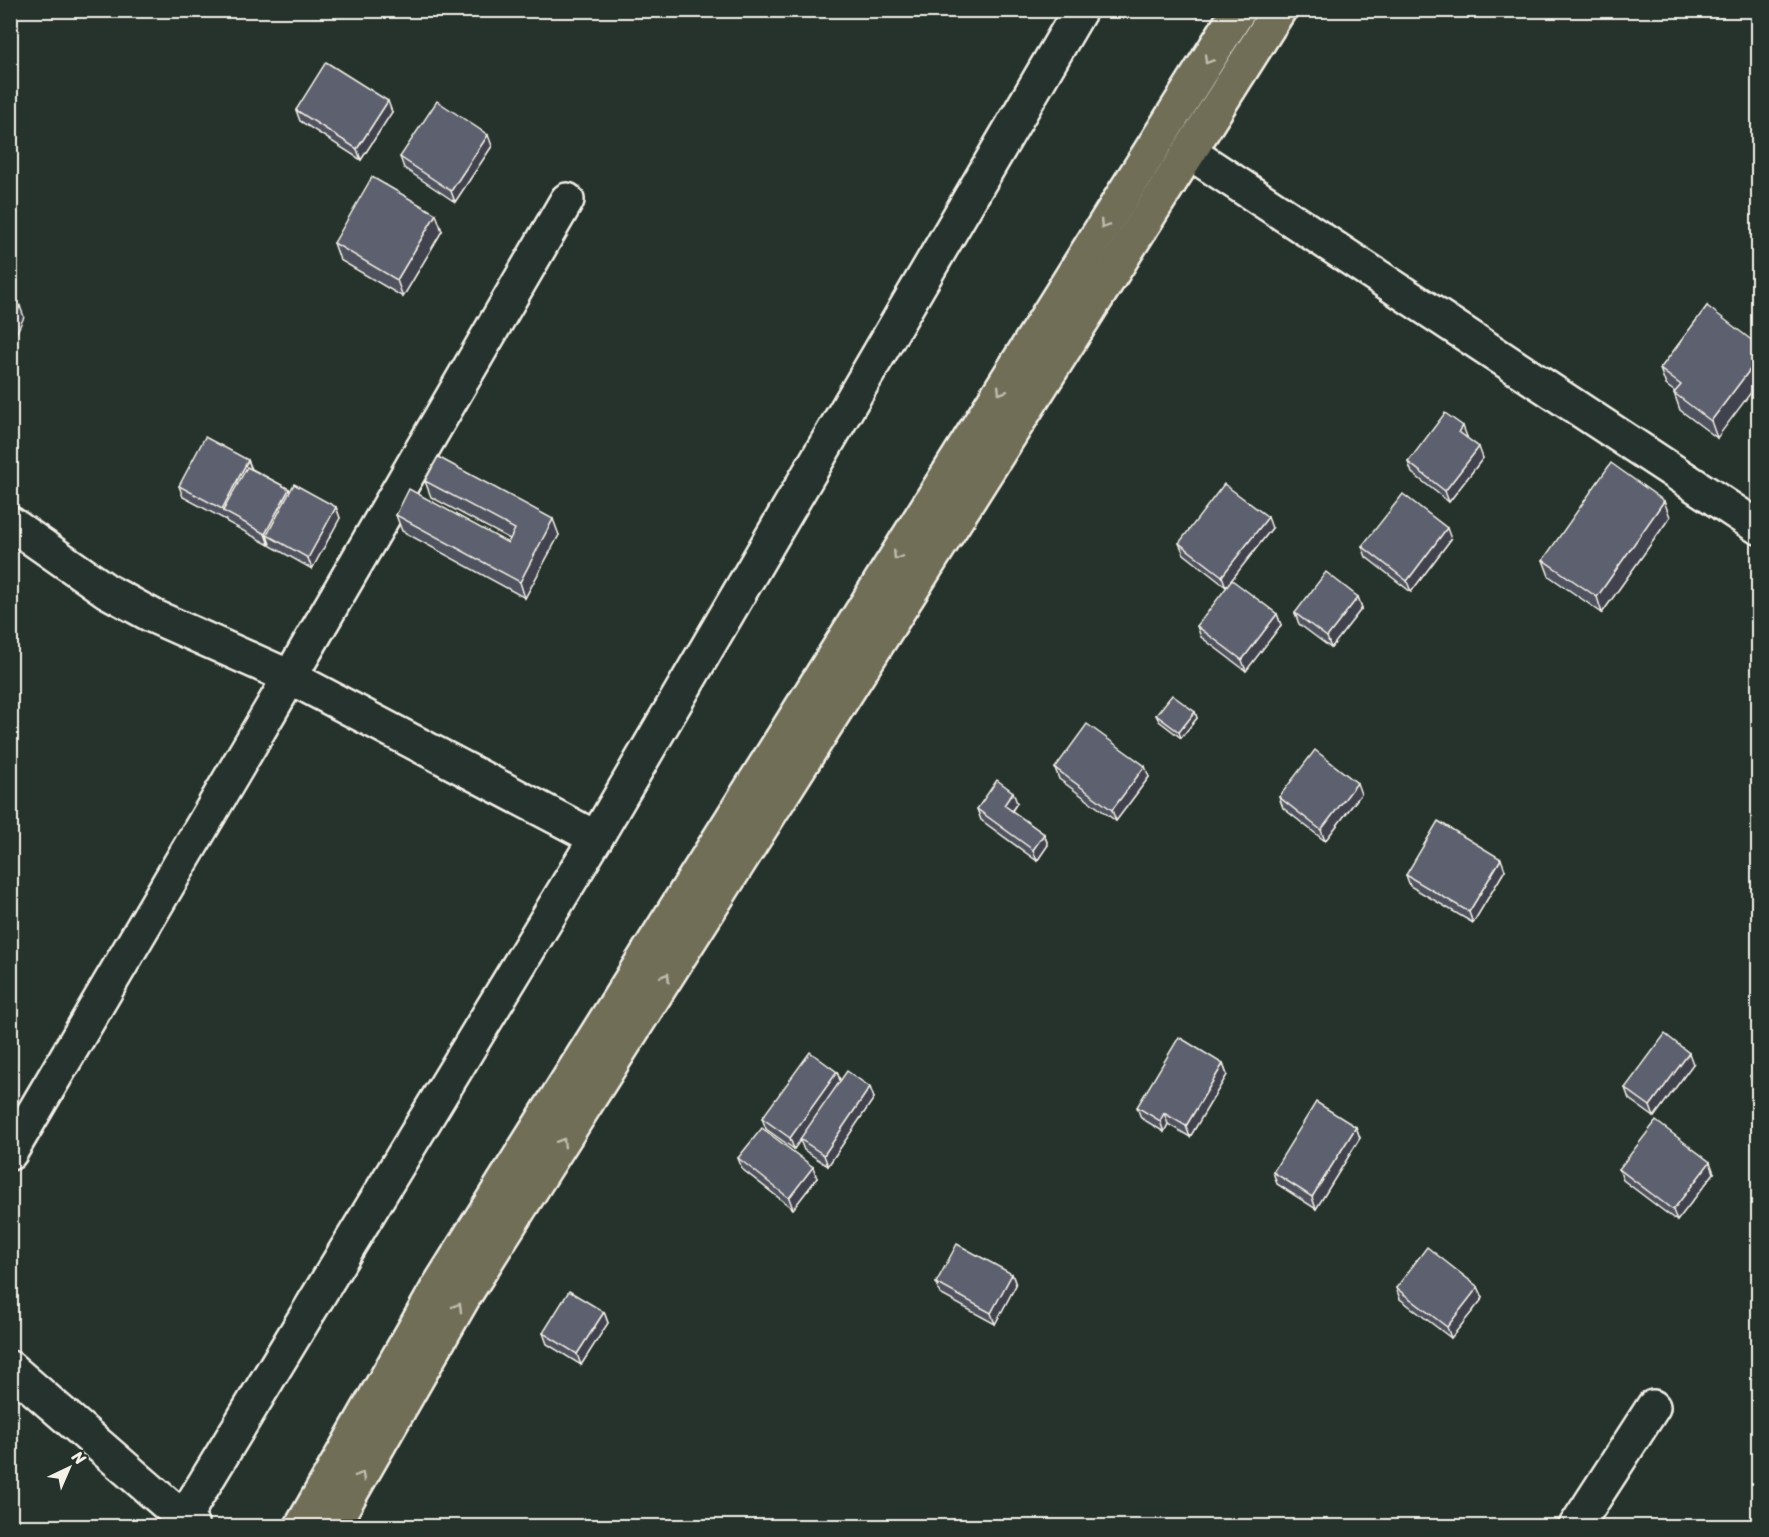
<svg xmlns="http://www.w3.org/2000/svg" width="1769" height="1537" font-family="Sriracha,sans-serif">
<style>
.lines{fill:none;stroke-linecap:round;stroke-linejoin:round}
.minor-casing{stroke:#f4f1e8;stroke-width:38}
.tertiary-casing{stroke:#f4f1e8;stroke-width:38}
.primary-casing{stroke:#f4f1e8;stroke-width:38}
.minor{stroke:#26332d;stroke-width:33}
.tertiary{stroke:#26332d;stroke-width:33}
.primary{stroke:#716e59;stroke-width:33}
.wall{fill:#50535f;stroke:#f4f1e8;stroke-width:1.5}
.shaded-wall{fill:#41434d;stroke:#f4f1e8;stroke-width:1.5}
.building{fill:#5d606e;stroke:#f4f1e8;stroke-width:1.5}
.oneway{stroke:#c0bdaf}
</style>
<rect width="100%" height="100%" fill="#26332d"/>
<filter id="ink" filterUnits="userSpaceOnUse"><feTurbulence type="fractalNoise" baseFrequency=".0167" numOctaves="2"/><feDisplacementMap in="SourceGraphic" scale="12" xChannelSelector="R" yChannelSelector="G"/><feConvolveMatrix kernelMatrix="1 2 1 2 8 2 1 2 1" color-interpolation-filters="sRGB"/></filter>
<g filter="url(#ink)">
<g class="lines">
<g class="minor-casing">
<g id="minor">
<path d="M1189,152L1758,527"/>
<path d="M10,523L107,591L153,616L290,677L596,838"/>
<path d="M10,1153L290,677L567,200"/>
<path d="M183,1519L596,838L1080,10"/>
<path d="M1576,1526L1653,1407"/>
</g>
</g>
<g class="tertiary-casing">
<path id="tertiary" d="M10,1368L192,1526"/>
</g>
<g class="primary-casing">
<g id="primary">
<path d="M302,1526L439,1286L1239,10"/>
<path d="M332,1526L464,1296L1279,10"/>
</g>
</g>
<use href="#minor" class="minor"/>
<use href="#tertiary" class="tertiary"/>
<use href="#primary" class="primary"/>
</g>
<g class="wall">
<path d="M296,110L392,112L361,160L300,121Z"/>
<path d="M492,146L455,202L404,168L400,157Z"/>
<path d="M442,231L403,297L340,260L334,243Z"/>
<path d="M1707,306L1717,438L1680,410L1674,393L1675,392L1666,385L1660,369Z"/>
<path d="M1467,437V438L1483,458L1449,502L1412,473L1408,462Z"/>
<path d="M248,460L252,469L289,489L290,491L336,507L340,518L312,569L271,546L270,544L269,545L227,522L226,520L183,497L179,486Z"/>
<path d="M425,481L559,535L525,598L402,531L396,515L508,543L510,539L431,497Z"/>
<path d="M1670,517L1602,613L1549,576L1543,560Z"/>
<path d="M1272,528L1226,587L1184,554L1179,543Z"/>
<path d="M1451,539L1411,592L1366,557L1362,546Z"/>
<path d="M1358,597L1362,608L1331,648L1299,624L1295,613Z"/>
<path d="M1277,614L1281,625L1246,671L1201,637L1197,626Z"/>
<path d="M1195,712L1197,718L1181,738L1159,721L1156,715Z"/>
<path d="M1055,768L1149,777L1116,821L1059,779Z"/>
<path d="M1361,794L1325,841L1283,808L1279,797Z"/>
<path d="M1017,803L1012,811L1044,834L1048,845L1037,861L981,820L977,809Z"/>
<path d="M1505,870L1473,923L1410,886L1406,875Z"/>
<path d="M1223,1064L1227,1075L1190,1137L1168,1124L1164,1132L1141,1118L1137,1107Z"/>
<path d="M1693,1064L1654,1117L1629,1099L1625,1088Z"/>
<path d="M1758,1066V1091L1754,1087L1750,1076Z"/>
<path d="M837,1072L840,1080L874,1098L828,1166L804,1150L800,1140L794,1149L766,1129L762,1118Z"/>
<path d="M1356,1127L1360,1138L1316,1209L1277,1184L1273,1172Z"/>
<path d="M738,1158L817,1178L793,1209L742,1169Z"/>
<path d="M1619,1169L1714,1173L1677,1221L1623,1180Z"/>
<path d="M1012,1274L1016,1285L995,1324L940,1294L936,1283Z"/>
<path d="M1478,1287L1483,1298L1451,1338L1400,1299L1396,1288Z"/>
<path d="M604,1312L608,1323L581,1365L547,1344L543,1333Z"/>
</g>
<g class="shaded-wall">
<path d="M388,101L392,112L361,160L357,149Z"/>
<path d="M488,135L492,146L455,202L451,191Z"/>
<path d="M436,214L442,231L403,297L397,280Z"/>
<path d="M20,306L24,317L10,347V327Z"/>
<path d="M1758,359V383L1717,438L1711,421Z"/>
<path d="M1463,426L1467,437L1463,443L1459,432Z"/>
<path d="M1479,447L1483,458L1449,502L1445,491Z"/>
<path d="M248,460L252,471L223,511L222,509Z"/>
<path d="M289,489L293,500L267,535L270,544L269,545L265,534Z"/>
<path d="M1664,501L1670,517L1602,613L1597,597Z"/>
<path d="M336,507L340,518L312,569L308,558Z"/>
<path d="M1268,517L1272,528L1226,587L1222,576Z"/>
<path d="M553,519L559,535L525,598L520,582Z"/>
<path d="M1447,528L1451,539L1411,592L1407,581Z"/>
<path d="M1358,597L1362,608L1331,648L1327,637Z"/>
<path d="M1277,614L1281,625L1246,671L1242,660Z"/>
<path d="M1195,712L1197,718L1181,738L1179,732Z"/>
<path d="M1145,766L1149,777L1116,821L1112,810Z"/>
<path d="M1357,783L1361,794L1325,841L1321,830Z"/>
<path d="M1013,792L1017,803L1008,816L1004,805Z"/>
<path d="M1044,834L1048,845L1037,861L1033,850Z"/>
<path d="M1501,859L1505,870L1473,923L1469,912Z"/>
<path d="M1689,1053L1693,1064L1654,1117L1650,1106Z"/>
<path d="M1223,1064L1227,1075L1190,1137L1186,1126Z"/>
<path d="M837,1072L841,1083L794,1149L790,1138Z"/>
<path d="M870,1087L874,1098L828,1166L824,1155Z"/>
<path d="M1164,1113L1168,1124L1164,1132L1160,1121Z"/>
<path d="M1356,1127L1360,1138L1316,1209L1312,1197Z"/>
<path d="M1710,1162L1714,1173L1677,1221L1673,1210Z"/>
<path d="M813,1167L817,1178L793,1209L789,1198Z"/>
<path d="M1012,1274L1016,1285L995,1324L991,1313Z"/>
<path d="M1478,1287L1483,1298L1451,1338L1447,1327Z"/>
<path d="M604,1312L608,1323L581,1365L577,1354Z"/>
</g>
<g class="building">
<path d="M326,62L388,101L357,149L296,110Z"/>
<path d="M437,101L488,135L451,191L400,157Z"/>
<path d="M372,177L436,214L397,280L334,243Z"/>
<path d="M10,302L20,306L10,327Z"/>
<path d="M1707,306L1758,345V359L1711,421L1674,393L1681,385L1660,369Z"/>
<path d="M1445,413L1463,426L1459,432L1479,447L1445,491L1408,462Z"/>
<path d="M205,437L248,460L222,509L179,486Z"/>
<path d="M438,457L553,519L520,582L396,515L409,489L508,543L515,529L425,481Z"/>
<path d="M1611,463L1664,501L1597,597L1543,560Z"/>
<path d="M247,467L289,489L265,534L223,511Z"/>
<path d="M294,484L336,507L308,558L267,535Z"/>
<path d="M1224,484L1268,517L1222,576L1179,543Z"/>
<path d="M1403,494L1447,528L1407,581L1362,546Z"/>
<path d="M1326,572L1358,597L1327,637L1295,613Z"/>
<path d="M1232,580L1277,614L1242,660L1197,626Z"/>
<path d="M1172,695L1195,712L1179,732L1156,715Z"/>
<path d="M1087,724L1145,766L1112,810L1055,768Z"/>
<path d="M1315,750L1357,783L1321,830L1279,797Z"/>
<path d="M997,780L1013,792L1004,805L1044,834L1033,850L977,809Z"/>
<path d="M1438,821L1501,859L1469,912L1406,875Z"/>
<path d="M1665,1034L1689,1053L1650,1106L1625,1088Z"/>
<path d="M1179,1037L1223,1064L1186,1126L1164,1113L1160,1121L1137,1107Z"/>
<path d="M810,1052L837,1072L790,1138L762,1118Z"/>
<path d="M1758,1066V1084L1750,1076Z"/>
<path d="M847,1071L870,1087L824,1155L800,1139Z"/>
<path d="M1316,1102L1356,1127L1312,1197L1273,1172Z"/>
<path d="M1656,1121L1710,1162L1673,1210L1619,1169Z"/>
<path d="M762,1128L813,1167L789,1198L738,1158Z"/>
<path d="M957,1244L1012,1274L991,1313L936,1283Z"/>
<path d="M1427,1247L1478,1287L1447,1327L1396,1288Z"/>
<path d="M569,1291L604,1312L577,1354L543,1333Z"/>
</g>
<defs><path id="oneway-chevron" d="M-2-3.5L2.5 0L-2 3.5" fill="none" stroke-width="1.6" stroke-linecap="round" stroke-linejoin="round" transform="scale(1.5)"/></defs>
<g class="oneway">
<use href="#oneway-chevron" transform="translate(1208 60) rotate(122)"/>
<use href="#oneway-chevron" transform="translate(1104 225) rotate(122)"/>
<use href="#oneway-chevron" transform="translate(1001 391) rotate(122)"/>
<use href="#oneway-chevron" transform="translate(897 556) rotate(122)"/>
<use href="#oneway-chevron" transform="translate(666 977) rotate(-58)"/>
<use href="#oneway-chevron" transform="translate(562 1142) rotate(-58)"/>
<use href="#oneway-chevron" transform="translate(458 1307) rotate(-60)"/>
<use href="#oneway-chevron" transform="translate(361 1476) rotate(-60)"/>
</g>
</g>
<rect width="1769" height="1537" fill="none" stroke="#26332d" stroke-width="36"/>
<rect x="18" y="18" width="1733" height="1501" fill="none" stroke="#f4f1e8" stroke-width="2" filter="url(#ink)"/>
<g transform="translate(69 1468) rotate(44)" stroke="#26332d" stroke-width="4.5" paint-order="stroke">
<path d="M0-4.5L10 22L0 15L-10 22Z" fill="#f4f1e8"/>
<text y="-9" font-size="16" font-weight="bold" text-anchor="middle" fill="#f4f1e8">N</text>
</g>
</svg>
